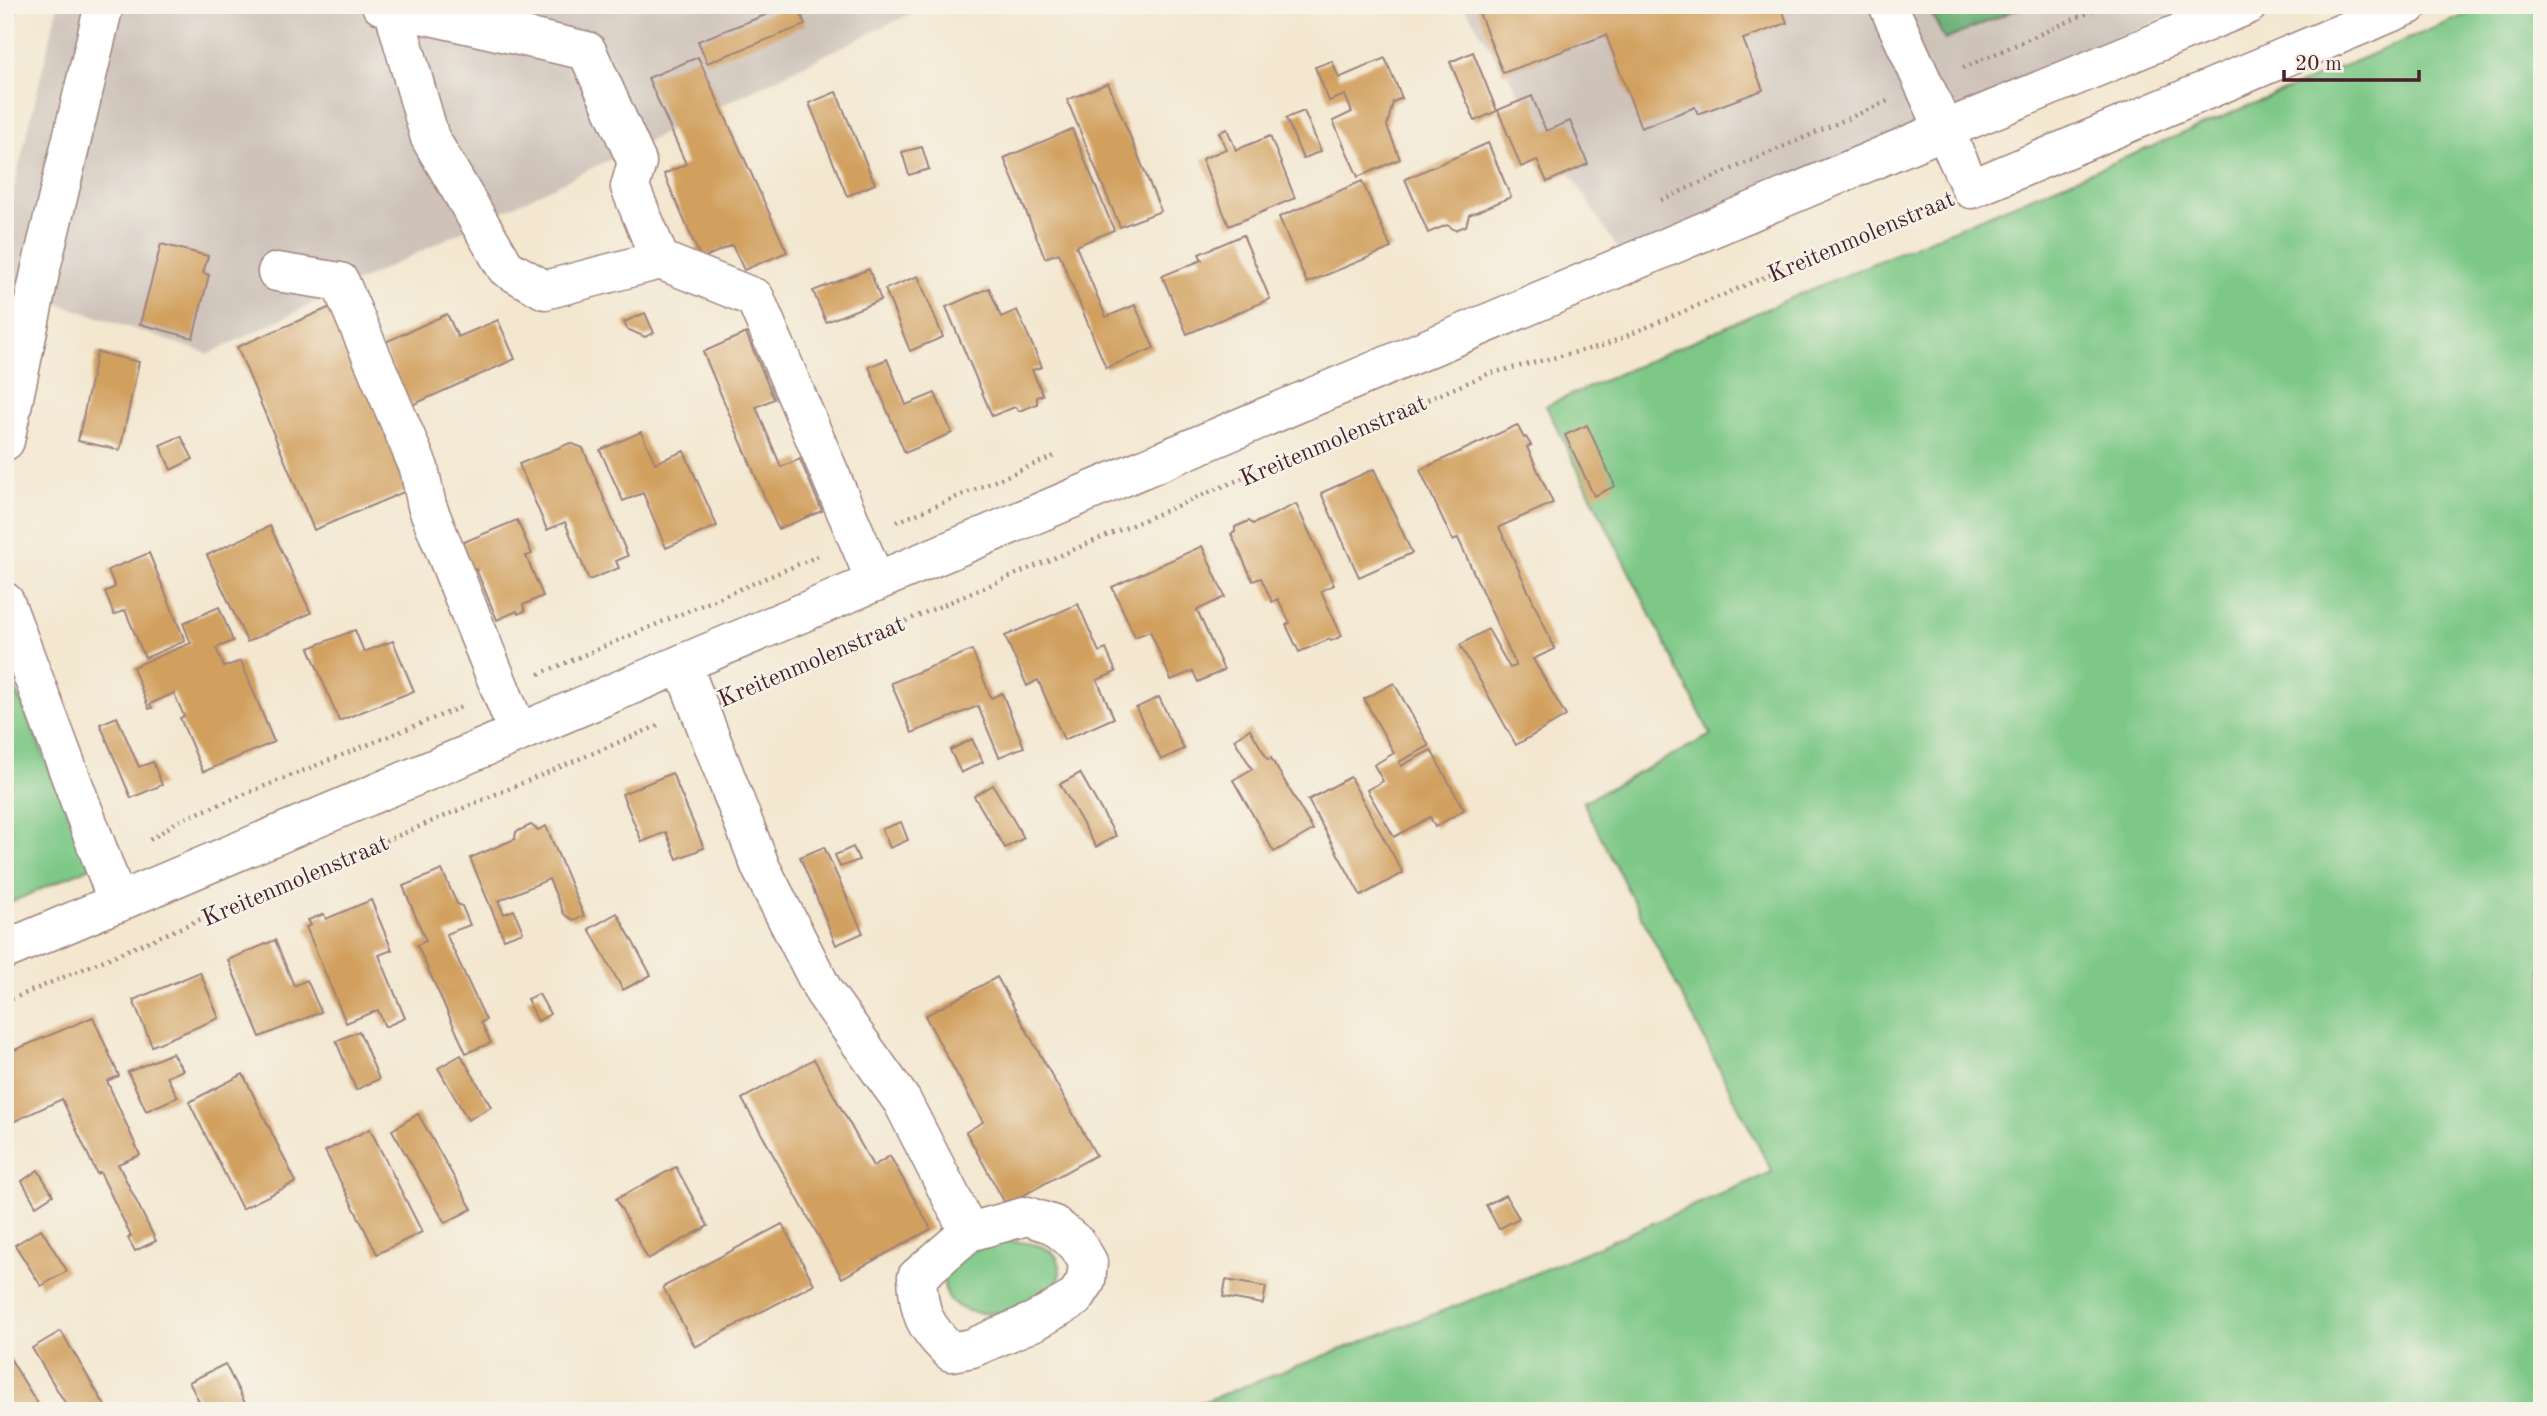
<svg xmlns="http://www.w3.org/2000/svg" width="2547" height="1416" font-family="'Old Standard TT',serif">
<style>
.industrial{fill:#cec2b9}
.green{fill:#7dc886;stroke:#647458;stroke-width:2}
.forest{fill:#66ac73;stroke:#58664f;stroke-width:2}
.building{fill:#d1a05e}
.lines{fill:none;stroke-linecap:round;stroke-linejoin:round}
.minor-casing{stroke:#9e837e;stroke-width:41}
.path{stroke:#9e837e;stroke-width:4.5;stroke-dasharray:2 5;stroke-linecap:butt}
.minor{stroke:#fff;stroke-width:38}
.labels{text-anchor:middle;stroke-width:5;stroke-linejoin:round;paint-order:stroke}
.street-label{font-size:24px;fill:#4a1f2b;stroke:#f7f3e8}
</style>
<rect width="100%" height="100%" fill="#f7f3e8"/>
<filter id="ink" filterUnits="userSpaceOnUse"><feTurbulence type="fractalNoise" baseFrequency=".0143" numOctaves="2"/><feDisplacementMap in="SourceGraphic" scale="14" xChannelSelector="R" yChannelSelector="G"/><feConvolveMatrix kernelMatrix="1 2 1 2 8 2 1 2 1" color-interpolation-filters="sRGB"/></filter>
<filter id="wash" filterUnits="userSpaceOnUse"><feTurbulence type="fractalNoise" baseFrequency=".00686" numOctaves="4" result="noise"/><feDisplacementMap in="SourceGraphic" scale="28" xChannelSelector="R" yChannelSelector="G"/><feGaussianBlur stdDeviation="1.57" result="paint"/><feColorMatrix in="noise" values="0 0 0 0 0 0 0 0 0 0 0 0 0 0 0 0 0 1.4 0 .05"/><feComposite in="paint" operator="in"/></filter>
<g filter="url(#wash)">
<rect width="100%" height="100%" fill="#f3e7d0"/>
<g class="industrial">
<path d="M5,5H19L5,66Z"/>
<path d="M58,5H928L209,354L5,286V226Z"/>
<path d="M1463,5H2192L1628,265Z"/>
</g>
<g class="green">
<path d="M2489,5H2542V1411H1179L1487,1294L1772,1172L1583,802L1711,735L1546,406L1800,294Z"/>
<path d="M5,664L91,867L5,905Z"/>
<path d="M989,1241C1009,1241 1061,1239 1060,1270C1060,1278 1056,1289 1050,1294C1026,1314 950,1329 944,1284C943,1280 946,1273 947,1268Z"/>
</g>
<path class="forest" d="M1927,5H2026L1945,40Z"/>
<g id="blocks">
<g class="building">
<path d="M791,5H798L805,25L707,63L698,41Z"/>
<path d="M1476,5H1781L1787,23L1743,39L1763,90L1698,114L1695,107L1641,128L1606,35L1503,73Z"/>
<path d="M1473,52L1497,111L1475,121L1450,62Z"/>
<path d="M698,57L787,252L744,270L732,245L701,259L664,174L686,164L648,78Z"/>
<path d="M1385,58L1402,98L1393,102L1387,126L1400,159L1358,177L1333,121L1352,112L1345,95L1329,101L1315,67L1332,61L1339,78Z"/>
<path d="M1108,83L1161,211L1120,227L1067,100Z"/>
<path d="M836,92L875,184L847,196L809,103Z"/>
<path d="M1532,96L1546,131L1570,121L1588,164L1547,182L1537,160L1521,167L1498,110Z"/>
<path d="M1304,111L1321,151L1303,159L1286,118Z"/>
<path d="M1072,129L1114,230L1076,246L1106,317L1135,305L1154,348L1106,368L1059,253L1045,258L1004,158Z"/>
<path d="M1227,129L1236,150L1270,136L1295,198L1229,226L1202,159L1226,149L1219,132Z"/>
<path d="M1488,143L1511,197L1469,215L1466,226L1455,230L1447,225L1428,233L1405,179Z"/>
<path d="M922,147L929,169L909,175L902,152Z"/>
<path d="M1362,181L1391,248L1307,283L1279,217Z"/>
<path d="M1243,235L1270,299L1187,334L1162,276L1202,260L1199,254Z"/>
<path d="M161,244L208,256L203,273L209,275L193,338L140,324Z"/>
<path d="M869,269L881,300L826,322L813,291Z"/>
<path d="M918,276L943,337L910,351L885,289Z"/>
<path d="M989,288L1001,317L1017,310L1042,367L1032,370L1043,395L1037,397V404L1019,411L1015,407L992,416L946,307Z"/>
<path d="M333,306L411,489L314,530L237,347Z"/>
<path d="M645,313L654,333L645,337L627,329L624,322Z"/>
<path d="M447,314L458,337L498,320L515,359L410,406L381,344Z"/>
<path d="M746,333L774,399L756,407L781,467L800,459L822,511L778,529L703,352Z"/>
<path d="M97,352L139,362L120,450L78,441Z"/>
<path d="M887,359L906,405L935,393L952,433L905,453L869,367Z"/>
<path d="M1517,425L1524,438L1526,437L1531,445L1527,447L1553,503L1499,527L1555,649L1533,659L1566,716L1516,745L1460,645L1488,629L1510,668L1516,666L1458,538L1453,541L1420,470Z"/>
<path d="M1587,425L1615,486L1594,496L1565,435Z"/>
<path d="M641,432L655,463L684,451L717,526L666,548L643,493L623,501L600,450Z"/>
<path d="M181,436L193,459L171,470L160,445Z"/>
<path d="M570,443L583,448L628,556L616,561L619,568L589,580L565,522L547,530L519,464Z"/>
<path d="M1374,469L1412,553L1359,577L1321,493Z"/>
<path d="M1296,504L1334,585L1321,591L1342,636L1331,641L1330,639L1299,652L1286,625L1290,623L1278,599L1272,602L1261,578L1253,581L1231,534L1235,532V527L1249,521L1253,524Z"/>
<path d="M517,520L532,554L526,556L543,596L523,605L525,611L518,614L517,611L497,620L476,569L470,572L459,544Z"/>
<path d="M270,526L311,613L247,642L207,555Z"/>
<path d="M1202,546L1225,597L1197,610L1224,670L1198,682L1193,671L1171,680L1150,631L1135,637L1112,587Z"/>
<path d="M149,553L185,641L145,658L125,610L114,615L105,592L115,587L108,570Z"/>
<path d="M1078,604L1099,652L1106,649L1116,672L1097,680L1114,718L1064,740L1038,680L1027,686L1005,636Z"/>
<path d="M219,607L233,641L216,648L224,667L241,661L274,742L203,772L180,718L184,716L174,693L150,704L152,708L149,709L133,667L191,643L183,623Z"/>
<path d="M355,630L364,652L393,641L414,691L339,721L309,648Z"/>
<path d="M972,650L991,698L1002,693L1024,747L999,757L978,706L912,733L891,683Z"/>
<path d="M1394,683L1429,746L1399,762L1401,766L1431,750L1464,810L1435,827L1430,817L1394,837L1367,790L1383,781L1374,765L1394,753L1364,699Z"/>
<path d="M1159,697L1184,749L1161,760L1136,708Z"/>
<path d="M117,717L139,767L153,762L162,785L131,798L100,724Z"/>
<path d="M1250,729L1268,760L1271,758L1313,830L1274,852L1233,780L1252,769L1234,739Z"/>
<path d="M972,739L983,762L961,773L950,750Z"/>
<path d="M672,773L704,848L677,859L666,832L642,842L622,794Z"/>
<path d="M1080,773L1116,836L1096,847L1060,784Z"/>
<path d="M1350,777L1403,873L1361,896L1308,800Z"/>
<path d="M993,785L1024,838L1005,848L974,796Z"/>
<path d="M901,822L908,840L890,848L882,829Z"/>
<path d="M531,825L538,830L546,826L584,916L573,920L564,914L549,879L498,901L504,914L514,910L523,932L504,939L470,858L515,839L516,832Z"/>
<path d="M824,847L863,933L836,945L800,857Z"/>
<path d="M853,847L859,860L840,867L835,855Z"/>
<path d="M442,870L457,904L462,906L470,925L446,934L486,1020L481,1022L491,1043L466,1053L417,945L426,941L403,886Z"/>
<path d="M371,900L392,950L379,955L405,1018L385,1027L378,1010L346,1023L306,927L311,925L308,920L324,914L326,919Z"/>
<path d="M617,913L651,975L623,990L589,929Z"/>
<path d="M275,940L294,986L307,980L321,1012L260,1037L228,960Z"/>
<path d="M200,972L219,1018L152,1046L133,1000Z"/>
<path d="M997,977L1096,1155L1006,1205L966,1132L983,1122L925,1016Z"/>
<path d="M539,994L550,1014L538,1021L527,999Z"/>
<path d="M93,1017L119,1076L107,1081L140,1155L118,1164L156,1241L135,1251L128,1238L131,1236L100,1172L97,1174L62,1099L13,1122L5,1105V1054Z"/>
<path d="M359,1031L379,1079L356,1090L336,1041Z"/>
<path d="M172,1053L183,1070L167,1077L178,1097L146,1111L128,1072Z"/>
<path d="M461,1055L491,1107L468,1120L438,1068Z"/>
<path d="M814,1059L873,1166L890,1156L931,1229L842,1278L742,1099Z"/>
<path d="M243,1074L296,1182L242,1209L189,1102Z"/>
<path d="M418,1114L472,1209L445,1223L392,1130Z"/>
<path d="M370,1129L422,1232L377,1254L325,1151Z"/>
<path d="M676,1167L708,1226L648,1259L616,1199Z"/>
<path d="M38,1170L53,1195L36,1206L22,1181Z"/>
<path d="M1505,1195L1519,1218L1499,1229L1486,1205Z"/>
<path d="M782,1224L814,1284L695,1347L663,1287Z"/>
<path d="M41,1229L67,1271L41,1286L15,1245Z"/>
<path d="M1226,1280L1266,1287L1263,1304L1223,1297Z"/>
<path d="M61,1331L108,1411H70L32,1348Z"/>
<path d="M5,1350L31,1393L42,1411H10L5,1403Z"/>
<path d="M225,1364L249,1411H204L189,1382Z"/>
</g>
</g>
</g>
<g filter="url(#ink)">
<use href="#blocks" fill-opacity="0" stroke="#9e837e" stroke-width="2"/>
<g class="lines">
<g class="minor-casing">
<g id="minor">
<path d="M381,5L587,51L637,162L630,187L660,260L755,298L876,582"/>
<path d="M1888,5L1971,189L2409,5"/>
<path d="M393,8L430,138L506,268L545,290L660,260"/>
<path d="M277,272L340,282L419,468L427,506L518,733"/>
<path d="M5,441L41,268L104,5"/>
<path d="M5,602L118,903"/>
<path d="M682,664L761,868L824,992L902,1101L969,1232L917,1277C919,1314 924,1326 951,1352L972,1348L1035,1321L1075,1298L1086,1281L1088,1262L1077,1244L1054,1225L1027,1216L969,1232"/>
<path d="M5,950L1944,130L2248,5"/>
</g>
</g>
<g class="path">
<path d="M1963,68L2106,5"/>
<path d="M1661,200L1888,101"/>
<path d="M897,522L1057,455"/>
<path d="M539,674L818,556"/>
<path d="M738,692L1488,374L1605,345L1934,205"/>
<path d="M150,840L178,821L464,706"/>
<path d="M5,1002L662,724"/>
</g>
<use href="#minor" class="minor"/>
</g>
</g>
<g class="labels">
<g class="street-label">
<text transform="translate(1861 236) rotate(-23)" y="8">Kreitenmolenstraat</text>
<text transform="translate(1333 440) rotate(-23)" y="8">Kreitenmolenstraat</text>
<text transform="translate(811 661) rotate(-23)" y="8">Kreitenmolenstraat</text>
<text transform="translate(295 880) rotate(-23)" y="8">Kreitenmolenstraat</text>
</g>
</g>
<rect width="2547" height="1416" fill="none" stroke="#f7f3e8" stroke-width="28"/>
<path d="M2284 70v10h135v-10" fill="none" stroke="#4a1f2b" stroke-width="3.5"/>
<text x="2295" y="70" font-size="21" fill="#4a1f2b" stroke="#f7f3e8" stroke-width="5" paint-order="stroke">20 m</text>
</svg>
